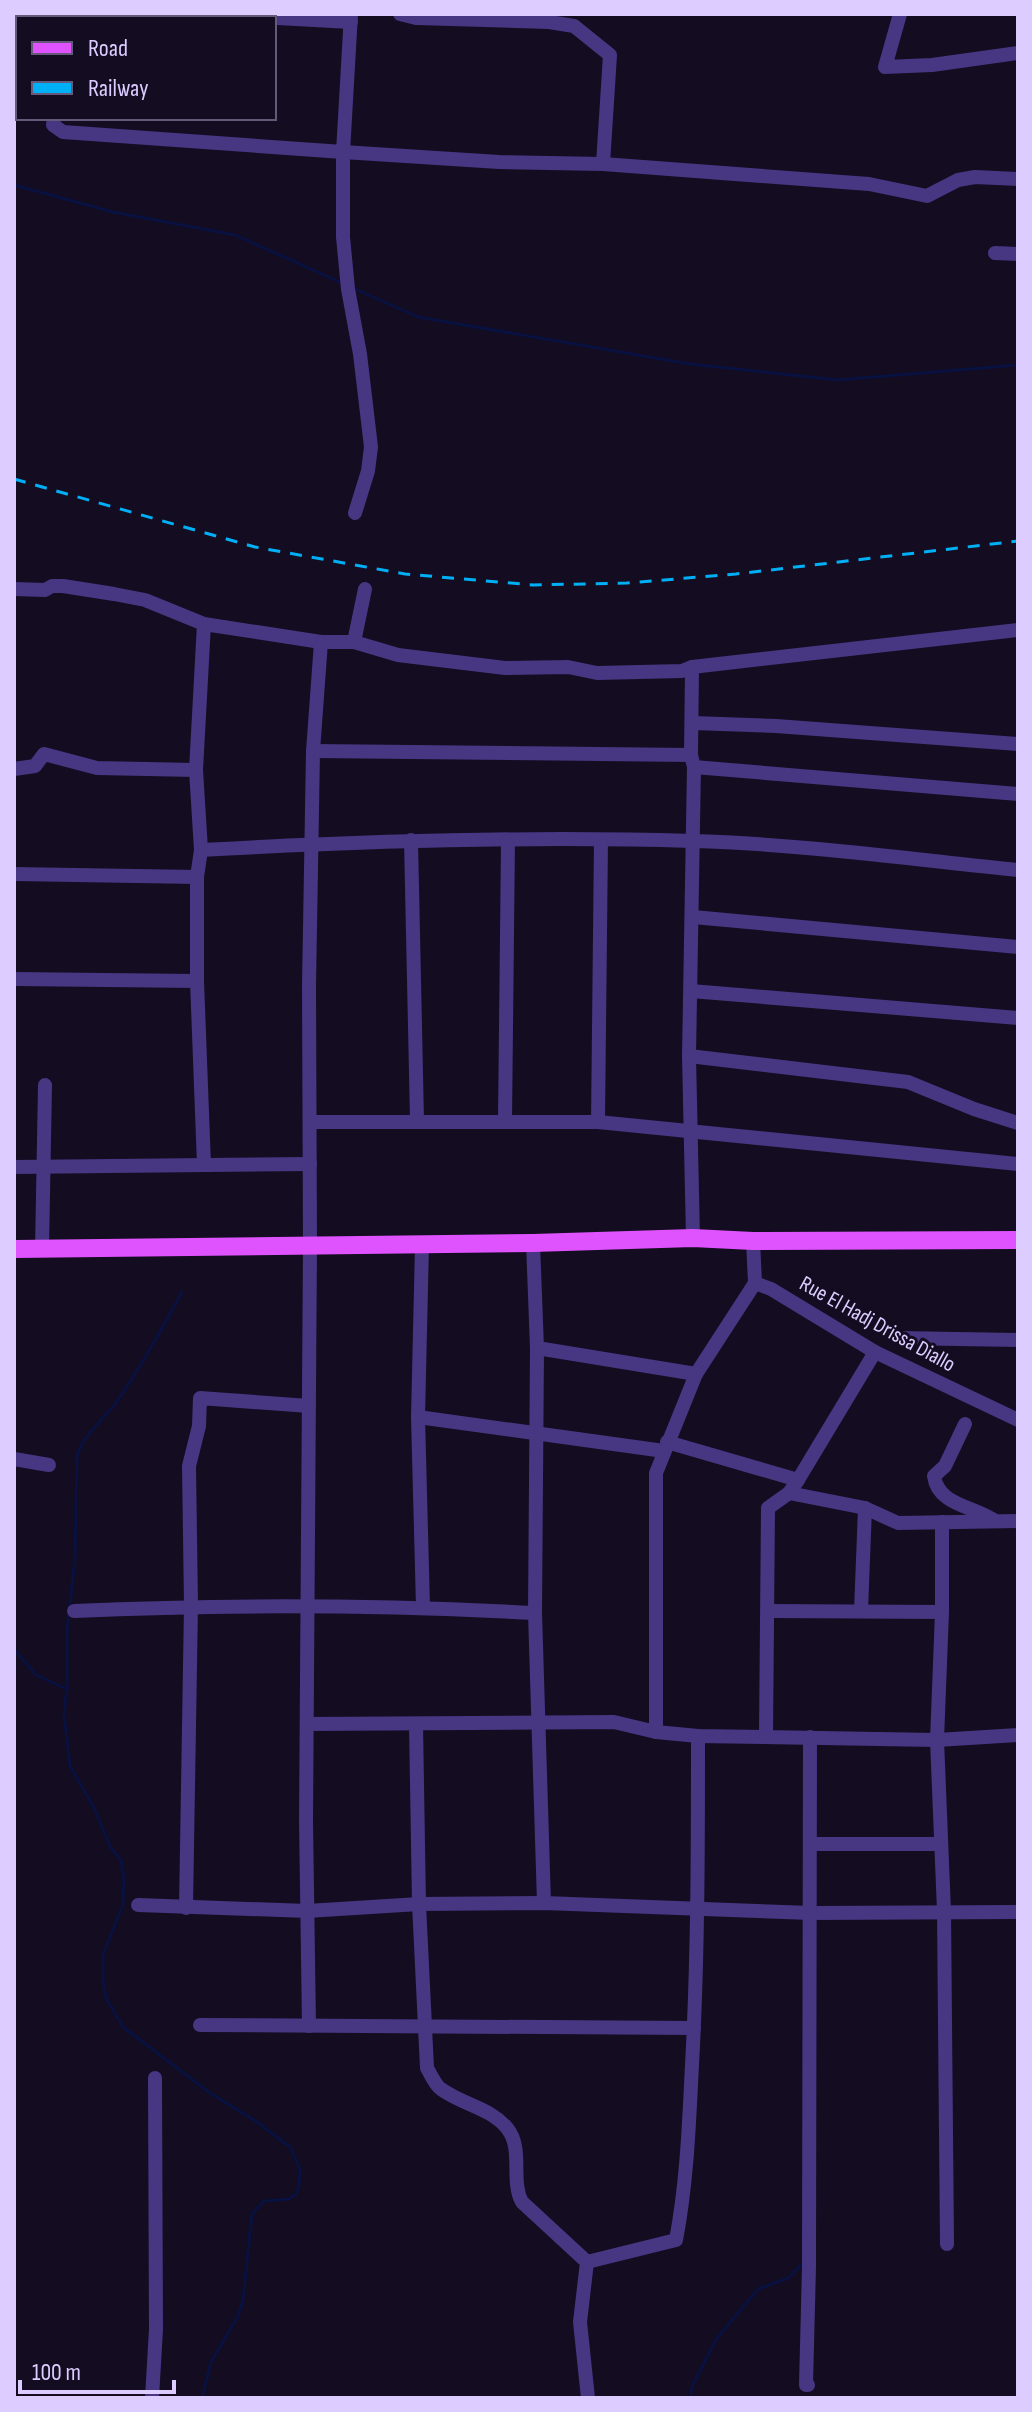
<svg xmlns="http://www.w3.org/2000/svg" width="1032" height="2412" font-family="'Sofia Sans Condensed',sans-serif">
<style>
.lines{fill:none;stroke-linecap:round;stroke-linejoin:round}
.stream{stroke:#08113f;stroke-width:3}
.minor{stroke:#473682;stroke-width:14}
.major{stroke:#df53ff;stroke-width:18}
.rail{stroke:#00b0f7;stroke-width:3;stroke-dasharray:12 10;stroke-linecap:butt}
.labels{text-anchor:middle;stroke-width:6;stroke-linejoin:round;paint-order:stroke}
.street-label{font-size:22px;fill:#dcccff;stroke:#140c21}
</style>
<rect width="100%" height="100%" fill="#140c21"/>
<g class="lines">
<g class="stream">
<path d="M14,185L113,212L235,235L342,283"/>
<path d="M353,288L418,317L690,364L837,380L1018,365"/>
<path d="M14,1649L36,1675L67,1689L64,1714L70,1766L94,1808L111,1848L121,1860L124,1878L123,1905L103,1954V1980L106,1998L123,2027L210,2093L257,2122L290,2147L300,2169L299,2187L296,2194L289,2199L264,2201L252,2214L243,2300L238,2316L211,2362L202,2398"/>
<path d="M67,1688V1630L75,1559L77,1455C83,1435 106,1417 118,1400C142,1365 162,1329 182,1292"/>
<path d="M690,2398L693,2384L717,2338L758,2289L788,2278L804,2262"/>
</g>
<g class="minor">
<path d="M201,14L351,22"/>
<path d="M400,14L416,18L549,22L574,26L610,55L603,164"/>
<path d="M900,14L885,67L932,65L1018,53"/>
<path d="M59,18V14"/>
<path d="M54,118L53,125L63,132L343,152L351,14"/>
<path d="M995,253L1018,254"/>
<path d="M355,513L368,471L371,447L360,354L348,289L343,237V152L499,162L603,164L869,184L927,196L958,180L975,177L1018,179"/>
<path d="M14,589L45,590L52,586H63L114,594L145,600L204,624L321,642H354L398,655L505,668L568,667L597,673L682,671L692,667L1018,630"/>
<path d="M354,642L365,589"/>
<path d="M692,667L691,755L694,767L689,1056L693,1238"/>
<path d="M693,723L776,726L1018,744"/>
<path d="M313,751L691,755"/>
<path d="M694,767L1018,794"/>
<path d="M14,769L35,766L44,754L97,768L196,770"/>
<path d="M411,840L417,1120"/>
<path d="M201,850C364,841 528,836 692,841C801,844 910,859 1018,870"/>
<path d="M14,874L197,877"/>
<path d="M693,917L1018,947"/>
<path d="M14,979L197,981"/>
<path d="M691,991L1018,1018"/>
<path d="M689,1056L908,1082L974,1109L1018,1123"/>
<path d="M505,1121L508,841"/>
<path d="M311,1122H598L1018,1164"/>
<path d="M598,1122L601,840"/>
<path d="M204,1165L197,981V877L201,850L196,770L204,624"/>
<path d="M14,1167L310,1164"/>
<path d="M753,1241L755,1283L771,1289L875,1352L1018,1420"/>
<path d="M533,1243L537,1348L535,1613L544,1903"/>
<path d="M422,1245L418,1417L423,1607"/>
<path d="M42,1250L45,1085"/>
<path d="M899,1338L1018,1340"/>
<path d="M537,1348L696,1374"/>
<path d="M418,1417L664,1451"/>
<path d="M965,1424L945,1466L934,1476C938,1506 975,1506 995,1521"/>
<path d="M667,1442L798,1480"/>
<path d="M14,1459L49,1465"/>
<path d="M789,1493L865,1508L898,1523L1018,1521"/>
<path d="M942,1522V1612L937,1740L944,1911L947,2244"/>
<path d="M74,1611C227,1604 381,1605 535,1613"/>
<path d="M769,1611L942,1612"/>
<path d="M861,1611L865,1508"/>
<path d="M307,1724L614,1722L656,1732L698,1736L937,1740L1018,1735"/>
<path d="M416,1724L419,1904L427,2068C431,2075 435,2085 441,2089C463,2105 489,2107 507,2128C524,2149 510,2180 522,2202L587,2262L580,2322L588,2398"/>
<path d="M656,1732V1473L696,1374L755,1283"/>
<path d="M766,1735L768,1508L789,1493L798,1480L875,1352"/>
<path d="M810,1844H941"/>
<path d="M138,1905L307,1911L419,1904L544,1903L811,1913L1018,1912"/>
<path d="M186,1908L191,1605L189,1466L199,1426L200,1398L309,1406"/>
<path d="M200,2025L694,2028"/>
<path d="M309,2026L306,1821L310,1245L309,986L313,751L321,642"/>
<path d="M587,2262L676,2240C687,2182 689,2124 692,2065C698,1955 698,1846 698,1736"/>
<path d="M808,2385H806L809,2267L810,1737"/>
<path d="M152,2398L156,2329L155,2078"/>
</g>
<path class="major" d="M14,1249L533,1243L693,1238L753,1241L1018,1240"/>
<path class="rail" d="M14,479L255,547L405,574L533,585L627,583L736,574L1018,541"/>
</g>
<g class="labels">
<g class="street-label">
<text transform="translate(878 1323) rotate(29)" y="8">Rue El Hadj Drissa Diallo</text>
</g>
</g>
<rect width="1032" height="2412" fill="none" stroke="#dcccff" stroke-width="32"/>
<rect x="16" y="16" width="260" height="104" fill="#140c21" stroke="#64597a" stroke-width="2"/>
<rect x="32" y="42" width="40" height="12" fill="#df53ff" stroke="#64597a" stroke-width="2"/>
<text x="88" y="56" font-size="24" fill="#dcccff">Road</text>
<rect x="32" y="82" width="40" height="12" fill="#00b0f7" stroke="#64597a" stroke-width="2"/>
<text x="88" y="96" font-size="24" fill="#dcccff">Railway</text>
<path d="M20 2380v12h154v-12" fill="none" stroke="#dcccff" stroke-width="4"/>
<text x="32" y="2380" font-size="24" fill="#dcccff" stroke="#140c21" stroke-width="6" paint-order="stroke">100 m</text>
</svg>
